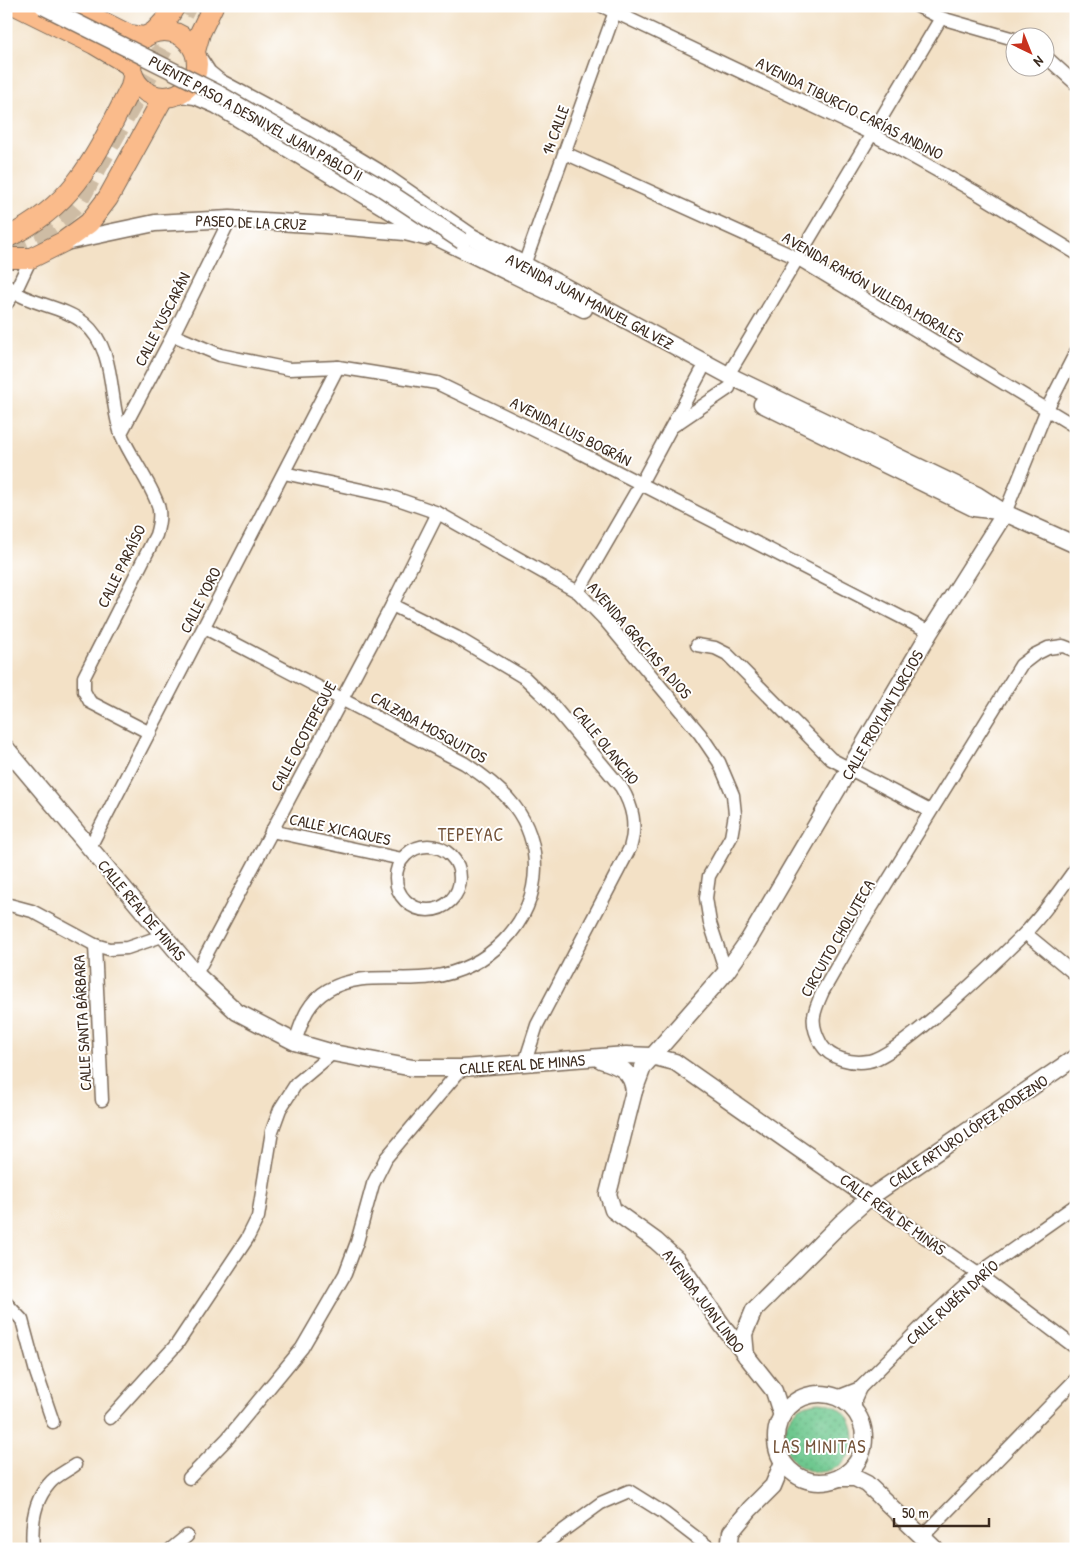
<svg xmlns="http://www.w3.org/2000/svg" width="1082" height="1555" font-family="'Patrick Hand',sans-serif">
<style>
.green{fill:url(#green-dots);stroke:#547956}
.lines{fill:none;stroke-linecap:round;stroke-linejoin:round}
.primary-tunnel{stroke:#cebca4;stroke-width:20;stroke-dasharray:20 10;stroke-linecap:butt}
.minor-casing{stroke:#7b6a59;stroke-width:15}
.tertiary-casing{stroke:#7b6a59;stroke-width:19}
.primary-casing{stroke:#7b6a59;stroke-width:22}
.minor{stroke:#fff;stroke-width:12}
.tertiary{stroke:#fff;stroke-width:16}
.primary{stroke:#fabb8b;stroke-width:20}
.tertiary-bridge-casing{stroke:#7b6a59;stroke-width:19;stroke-linecap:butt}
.tertiary-bridge{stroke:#fff;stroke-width:16}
.labels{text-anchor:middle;stroke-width:4;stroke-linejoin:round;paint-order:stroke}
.street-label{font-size:16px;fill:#3b2a1e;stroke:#fff}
.neighbourhood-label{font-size:18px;letter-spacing:1px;fill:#745339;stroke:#fff}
</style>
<defs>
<pattern id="green-dots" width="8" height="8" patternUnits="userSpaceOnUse" patternTransform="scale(1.25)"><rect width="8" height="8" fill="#6ec88f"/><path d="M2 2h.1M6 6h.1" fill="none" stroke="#5ca374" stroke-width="1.8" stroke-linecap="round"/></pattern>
</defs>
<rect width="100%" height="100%" fill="#fff"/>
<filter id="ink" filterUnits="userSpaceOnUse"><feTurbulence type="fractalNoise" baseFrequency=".02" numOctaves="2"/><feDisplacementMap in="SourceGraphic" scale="10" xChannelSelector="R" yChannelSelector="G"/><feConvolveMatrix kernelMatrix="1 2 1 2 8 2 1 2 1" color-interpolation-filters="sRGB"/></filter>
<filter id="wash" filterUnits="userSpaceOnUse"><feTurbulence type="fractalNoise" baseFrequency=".0096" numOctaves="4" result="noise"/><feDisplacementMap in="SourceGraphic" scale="20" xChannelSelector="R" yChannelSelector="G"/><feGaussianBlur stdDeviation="1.12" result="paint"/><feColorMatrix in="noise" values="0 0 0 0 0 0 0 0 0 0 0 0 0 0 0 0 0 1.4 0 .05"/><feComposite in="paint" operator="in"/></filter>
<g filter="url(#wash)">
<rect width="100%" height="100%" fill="#f3e1c6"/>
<circle class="green" cx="819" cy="1437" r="35"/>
</g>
<g filter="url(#ink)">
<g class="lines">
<path class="primary-tunnel" d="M6,245C37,235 59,224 80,198L187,6"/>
<g class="minor-casing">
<g id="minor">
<path d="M602,6L872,134L977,193L1076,253"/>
<path d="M917,6L941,18L1014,39"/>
<path d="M1044,55L1076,84"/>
<path d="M565,153L797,258L1076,427"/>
<path d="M524,265L617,6"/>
<path d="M6,285C24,304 62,305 84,323C117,350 108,398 121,434C131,458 149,480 158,505C161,515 159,525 156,535L84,677V691L90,702L150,733"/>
<path d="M6,304L14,294L31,258"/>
<path d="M173,335L220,355L289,369L338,367L437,383L565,445L930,632"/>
<path d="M728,375L941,18"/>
<path d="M673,426L729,388"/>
<path d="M121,433L173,335L230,219"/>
<path d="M284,473L389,496L438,513L578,592L604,619L700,734L719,762L733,795L735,814L731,837L709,876L706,898L710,923L726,972"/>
<path d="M1005,513L1047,409L1076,352"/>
<path d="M578,592L640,485L701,372"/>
<path d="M392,605L456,637L525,678L550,702L621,787C633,807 637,825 630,848L537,1025L525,1062"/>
<path d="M205,628L464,763C503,788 535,817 535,868C534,925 487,969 432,977C397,982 361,971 328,990C307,1002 302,1021 295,1042"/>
<path d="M697,645L715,648L727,654L831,759L930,811"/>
<path d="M1076,651L1063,646L1048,648L1034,655L1021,665L862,923L823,991C813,1013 809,1022 821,1044C830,1059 852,1064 869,1061C901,1054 997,961 1024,934C1042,916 1061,889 1076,868"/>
<path d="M271,831L402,859"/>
<circle cx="428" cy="878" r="32"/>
<path d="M90,847L338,367"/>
<path d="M6,904L32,911L95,945L109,949L127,948L162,936"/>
<path d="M1025,933L1076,975"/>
<path d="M95,945L102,1100"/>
<path d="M196,974L392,605L438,513"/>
<path d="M869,1198L978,1274L1076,1348"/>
<path d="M6,1303L22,1320L36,1372L53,1422"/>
<path d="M837,1397L860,1388L931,1317L978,1274L1076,1205"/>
<path d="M855,1410V1399L860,1388"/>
<path d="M110,1418L177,1344L247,1239L258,1217L272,1131L280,1109L296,1084L333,1053"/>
<path d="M189,1478L227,1439L302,1348L345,1274L357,1242L373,1184L386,1158L462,1068"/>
<path d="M922,1537L1076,1379"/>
<path d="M33,1549C31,1526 33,1502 49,1484C55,1476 67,1471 75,1465"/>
<path d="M171,1549L187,1536"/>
<path d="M538,1549L601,1503L629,1491L664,1513L711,1549"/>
</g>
</g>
<g class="tertiary-casing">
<g id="tertiary">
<path d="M197,56L208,73L219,82L305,128L378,172L472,237L506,255L728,375L977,495L1005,513L1076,545"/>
<path d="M180,94L195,96L216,105L422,230L584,309"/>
<path d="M65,242L155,223L230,219L326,225L405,232L425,237"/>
<path d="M762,404L974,508L998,511"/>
<path d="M6,748L196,974L237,1012L295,1042L333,1053L413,1068H462L626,1055L651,1056L675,1062L869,1198"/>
<path d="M601,1060C620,1066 632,1071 634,1091"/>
<path d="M746,1356L744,1334L754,1310L842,1222L869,1198L1076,1057"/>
<circle cx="820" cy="1438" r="44"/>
<path d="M782,1416L774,1391L722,1325L677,1260L656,1241L613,1210L608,1194L634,1091L643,1067L726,972L748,941L930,632L1005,513"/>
<path d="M840,1478H855L867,1484L935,1549"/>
<path d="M729,1549L731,1532L750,1509L773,1486L783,1462"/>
</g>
</g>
<g class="primary-casing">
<g id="primary">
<path d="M17,6L94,44L131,66"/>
<path d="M71,6L129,35L144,37"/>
<circle cx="164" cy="64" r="33"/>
<path d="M154,32L169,16L175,6"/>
<path d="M195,51L200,33L213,6"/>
<path d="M6,238C77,204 97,153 131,87L133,77"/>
<path d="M6,258H31L63,242L89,223L108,198L163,98"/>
</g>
</g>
<use href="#minor" class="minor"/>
<use href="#tertiary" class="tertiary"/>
<use href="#primary" class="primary"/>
<g class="tertiary-bridge-casing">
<path id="tertiary-bridge" d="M43,6L217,93L382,188L462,241"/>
</g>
<use href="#tertiary-bridge" class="tertiary-bridge"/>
</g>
</g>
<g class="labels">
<g class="street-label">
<text transform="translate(850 108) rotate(27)" y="6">AVENIDA TIBURCIO CARÍAS ANDINO</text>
<text transform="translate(256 118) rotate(29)" y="6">PUENTE PASO A DESNIVEL JUAN PABLO II</text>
<text transform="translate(555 130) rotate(-70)" y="6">14 CALLE</text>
<text transform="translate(251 222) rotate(2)" y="6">PASEO DE LA CRUZ</text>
<text transform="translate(873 287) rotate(30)" y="6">AVENIDA RAMÓN VILLEDA MORALES</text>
<text transform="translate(590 301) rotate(28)" y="6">AVENIDA JUAN MANUEL GALVEZ</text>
<text transform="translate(162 319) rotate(-63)" y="6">CALLE YUSCARÁN</text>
<text transform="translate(571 431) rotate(27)" y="6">AVENIDA LUIS BOGRÁN</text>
<text transform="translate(121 566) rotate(-64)" y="6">CALLE PARAÍSO</text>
<text transform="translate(200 600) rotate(-63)" y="6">CALLE YORO</text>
<text transform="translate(640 640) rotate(49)" y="6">AVENIDA GRACIAS A DIOS</text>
<text transform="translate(882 715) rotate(-60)" y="6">CALLE FROYLAN TURCIOS</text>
<text transform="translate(429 727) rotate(29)" y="6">CALZADA MOSQUITOS</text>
<text transform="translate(303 736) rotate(-62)" y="6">CALLE OCOTEPEQUE</text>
<text transform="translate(606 745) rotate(51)" y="6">CALLE OLANCHO</text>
<text transform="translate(340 829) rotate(12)" y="6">CALLE XICAQUES</text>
<text transform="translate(142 910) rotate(50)" y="6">CALLE REAL DE MINAS</text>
<text transform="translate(837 938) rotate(-60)" y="6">CIRCUITO CHOLUTECA</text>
<text transform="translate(82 1023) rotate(-93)" y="6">CALLE SANTA BÁRBARA</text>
<text transform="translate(522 1064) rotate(-4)" y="6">CALLE REAL DE MINAS</text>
<text transform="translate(968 1131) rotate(-34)" y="6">CALLE ARTURO LÓPEZ RODEZNO</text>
<text transform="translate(893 1214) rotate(36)" y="6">CALLE REAL DE MINAS</text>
<text transform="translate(704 1301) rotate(53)" y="6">AVENIDA JUAN LINDO</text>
<text transform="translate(952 1302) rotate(-42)" y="6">CALLE RUBÉN DARÍO</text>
</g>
<g class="neighbourhood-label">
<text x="471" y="841">TEPEYAC</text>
<text x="820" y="1453">LAS MINITAS</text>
</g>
</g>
<rect width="1082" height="1555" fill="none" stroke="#fff" stroke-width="25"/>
<g transform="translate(1030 52) rotate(137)"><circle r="24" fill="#ffffff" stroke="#b1aaa5"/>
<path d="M0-4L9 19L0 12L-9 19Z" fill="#c8321e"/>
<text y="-8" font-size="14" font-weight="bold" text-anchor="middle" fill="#3b2a1e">N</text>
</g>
<path d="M894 1518v8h95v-8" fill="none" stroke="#3b2a1e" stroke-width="2.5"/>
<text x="902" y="1518" font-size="15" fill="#3b2a1e" stroke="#ffffff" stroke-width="4" paint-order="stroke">50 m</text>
</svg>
